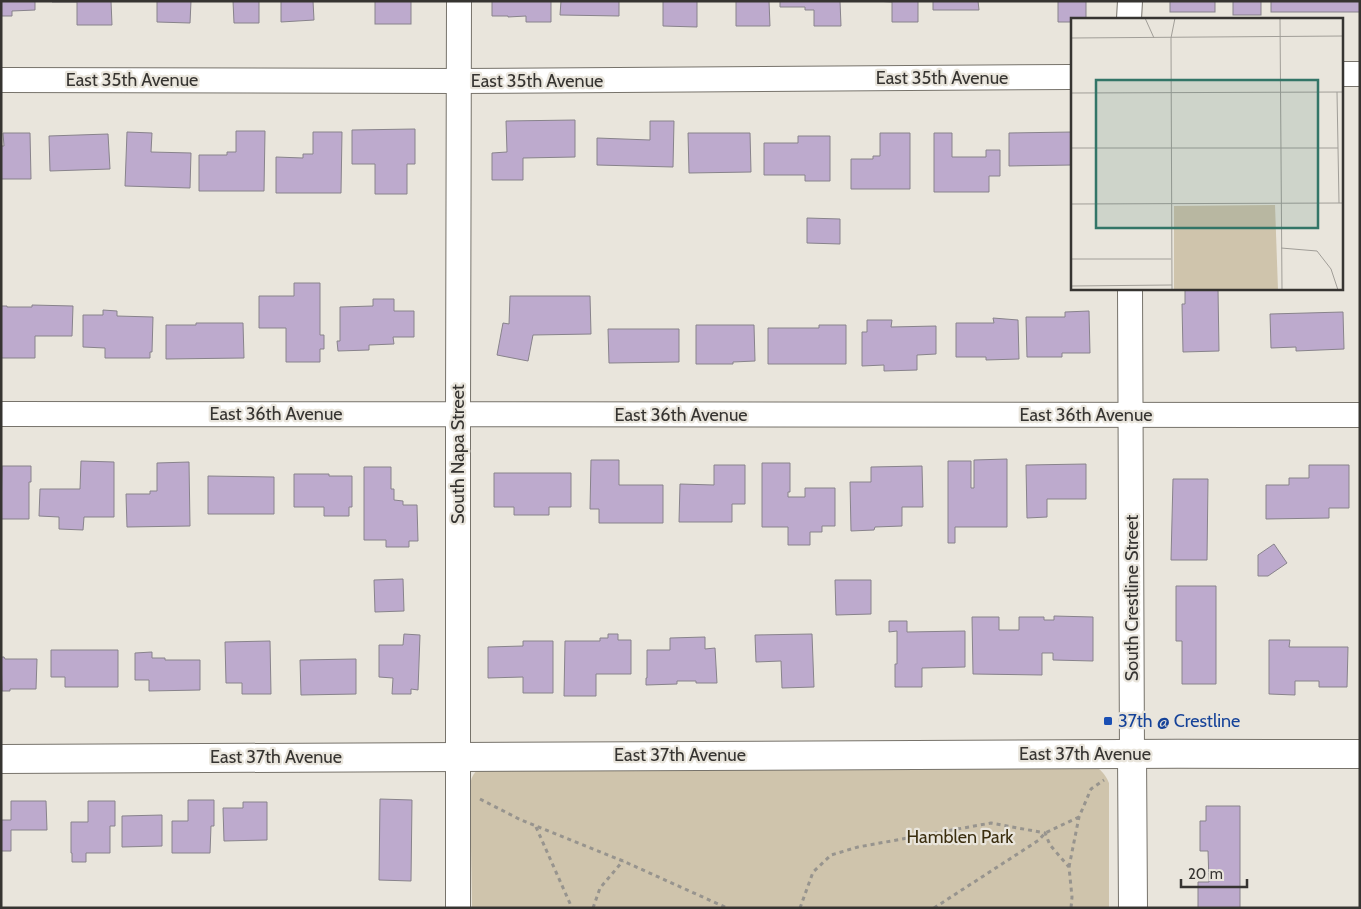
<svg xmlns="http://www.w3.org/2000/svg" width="1361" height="909" font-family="Cabin,sans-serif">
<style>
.green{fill:#cfc4ac}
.building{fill:#bdaacd;stroke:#88838b}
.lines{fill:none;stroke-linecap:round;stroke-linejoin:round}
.minor-casing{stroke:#77736b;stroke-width:26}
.tertiary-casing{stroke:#77736b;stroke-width:30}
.path{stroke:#97948e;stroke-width:3;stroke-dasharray:4 4;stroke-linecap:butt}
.minor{stroke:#fff;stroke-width:24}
.tertiary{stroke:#fff;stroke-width:28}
.transit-dot{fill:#1a4fb4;stroke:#e9e5dc;stroke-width:2}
.labels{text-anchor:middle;stroke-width:4.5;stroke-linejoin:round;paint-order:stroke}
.street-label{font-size:18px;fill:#363431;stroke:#e9e5dc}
.transit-label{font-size:18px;fill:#164399;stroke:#e9e5dc;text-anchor:start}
.park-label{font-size:18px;fill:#3b2e0f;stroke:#e9e5dc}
.inset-road{fill:none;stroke:#a19e98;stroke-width:1}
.view{fill:#337567;fill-opacity:0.15;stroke:#337567;stroke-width:2.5}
.inset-edge{fill:none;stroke:#363431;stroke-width:2.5}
</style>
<rect width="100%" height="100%" fill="#e9e5dc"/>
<path class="green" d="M1092,765C1101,769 1105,774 1109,783V908H472L470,786C471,778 473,774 479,768Z"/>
<g class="building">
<path d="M1,1H35V10L12,11V16H1Z"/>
<path d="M52,1H111L112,25H77V2H52Z"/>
<path d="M157,1H191L190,23L157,22Z"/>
<path d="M233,1H259V23H234Z"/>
<path d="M281,1H313L314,20L281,22Z"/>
<rect x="375" y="1" width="36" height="23"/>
<path d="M492,1H551V22H526V16L508,17V16H492Z"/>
<path d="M561,1H619V16L560,15Z"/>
<path d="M663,1H697V27L663,26Z"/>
<path d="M736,1H769L770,26H736Z"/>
<path d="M780,1H840L841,26H814V10H805V7H780Z"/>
<path d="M875,1H918V22H892V2Z"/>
<path d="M933,1H978L979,10H933Z"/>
<path d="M1058,1H1086V19H1072V22H1058Z"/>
<rect x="1170" y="1" width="45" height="11"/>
<rect x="1233" y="1" width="28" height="14"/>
<rect x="1271" y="1" width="89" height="11"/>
<path d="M575,120V157L523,158V180H492V153L507,152L506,121Z"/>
<path d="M650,121H674L673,167L597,165V138L650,140Z"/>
<path d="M415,129V164H407V194H375V164H352V130Z"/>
<path d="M236,131H265L264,191H199V155H227V152H236Z"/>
<path d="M127,132L152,133L151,152L191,153L190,188L125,186Z"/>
<path d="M313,132H342L341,193H276V157L303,158V154H313Z"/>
<path d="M1072,132V165L1009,166V133Z"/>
<path d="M3,133H30L31,179H1V146H4Z"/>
<path d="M688,133H750L751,172L689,173Z"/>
<path d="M880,133H910V189H851V159H873V156H880Z"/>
<path d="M934,133H952V157H986V150H1000V176H989V192H934Z"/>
<path d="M108,134L110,169L50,171L49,136Z"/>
<path d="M798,136H830V181H805V175H764V143H798Z"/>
<path d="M807,218L840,219V244L807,243Z"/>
<path d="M294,283H320V335H324V349H320V362H286V328H259V296H294Z"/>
<path d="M1185,289H1218L1219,351L1183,352L1182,304H1185Z"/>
<path d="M510,296H590L591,334L533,335L528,361L497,355L503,323L509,324Z"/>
<path d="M373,299H394V311H414V337H393L394,344L369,345V350L338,351L337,341H340V307L373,306Z"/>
<path d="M32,305L73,306L72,336H35V358H1V306H7V307H32Z"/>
<path d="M103,310L117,311V316L153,317L152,352H150V358H105V348L83,347V315H103Z"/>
<path d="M1089,311L1090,353H1062V357H1027L1026,317H1065V312Z"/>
<path d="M1343,312L1344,349L1296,351V347L1271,348L1270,314Z"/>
<path d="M993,318L1018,320L1019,359L986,360V357H956V323H994Z"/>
<path d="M867,320H892L891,327L936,326V354L917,355V370L884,371V365L862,366V332H867Z"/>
<path d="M196,323H243L244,358L166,359V325H196Z"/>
<path d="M696,325H754L755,361L733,362V364H696Z"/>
<path d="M819,325H846V364H768V328H819Z"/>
<path d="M608,329H679V362L609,363Z"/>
<path d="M1007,459V527H955V543H948V461H971V488H974V460Z"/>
<path d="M591,460H619V485H663V523H599V509H590Z"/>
<path d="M81,461L114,462V517H84L83,530L59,529V517L39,516L40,489H80Z"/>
<path d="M189,462L190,526L127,527L126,494H150V491H157V463Z"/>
<path d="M762,463H790V492H788V497H805V488H835V526H822V532H810V545H788V527H762Z"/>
<path d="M1086,464V499H1047V517L1027,518L1026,465Z"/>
<path d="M714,465H745V504H732V522H679L680,484L714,485Z"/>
<path d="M1309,465H1349V508H1329V518L1266,519V485H1289V478H1309Z"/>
<path d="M2,466H31V482H29V519H1Z"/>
<path d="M922,466L923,507H902V526L875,527L874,530L851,531L850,482H871V467Z"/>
<path d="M364,467H391V489H394V500L403,501V505H417L418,541H409V547H386V540H364Z"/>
<path d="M494,473H571V507H549V515H514V507H494Z"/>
<path d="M294,474H329V476H352V507H349V516H324V507H294Z"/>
<path d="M208,476L274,477V514H208Z"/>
<path d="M1173,479H1208L1207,560H1171Z"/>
<path d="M1274,544L1287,563L1268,576H1258V555Z"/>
<path d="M403,579L404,611L375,612L374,580Z"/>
<path d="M835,580H871V614L836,615Z"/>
<path d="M1176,586H1216V684H1182V641H1176Z"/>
<path d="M1054,616L1093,617V661L1053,660V653H1042V675L973,674L972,617H999V630H1019V617H1044V620H1054Z"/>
<path d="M889,621H907V632L965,631V667L922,668V687H895V664H897V631L889,632Z"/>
<path d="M404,634L420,635L418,690L411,689V694H392L393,678L379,677V645H403Z"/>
<path d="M608,634H618V640H631V674H596V696H564L565,641H600V638H608Z"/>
<path d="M812,634L814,687L782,688L781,661L756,662L755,635Z"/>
<path d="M705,637V649L715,648L717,683H696V681H677V684L646,685V678H647V650H670V638Z"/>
<path d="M1269,640H1290L1289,647H1348L1347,687H1319V681H1295V695L1269,694Z"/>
<path d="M270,641L271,694H242V683H226L225,642Z"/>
<path d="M523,641H553V693H523V677L488,678V647L523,646Z"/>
<path d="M51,650H118V687H65V677H51Z"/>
<path d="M152,652V658H165V660H200V690L149,691V680H135V653Z"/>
<path d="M1,657H4L5,659H37L36,689H10V691H2Z"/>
<path d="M356,659V694L301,695L300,660Z"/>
<path d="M380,799L412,800L411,881L379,880Z"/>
<path d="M188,800H214V826H211L210,853H172V821H188Z"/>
<path d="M11,801H46L47,830H11V851H1V820H11Z"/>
<path d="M88,801H115V826H110V853H86V862H72V853H71V822H88Z"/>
<path d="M243,802H267V840L224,841L223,808H243Z"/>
<path d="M1206,806H1240V908H1198V882H1209L1208,851H1200V821H1206Z"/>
<path d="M162,815V846L122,847V816Z"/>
</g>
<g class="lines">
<g class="minor-casing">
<g id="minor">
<path d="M1129,19L1130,1"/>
<path d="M1342,74H1360"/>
<path d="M1,80L460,81L1072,77"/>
<path d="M1130,289L1132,754"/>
<path d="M1,414L1360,415"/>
<path d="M458,908V414L459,1"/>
</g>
</g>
<g class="tertiary-casing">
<g id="tertiary">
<path d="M1132,754L1133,908"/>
<path d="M1,759C454,756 907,753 1360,754"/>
</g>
</g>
<g class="path">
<path d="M480,799L521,820L623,861L727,908"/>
<path d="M536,827L572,908"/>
<path d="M1069,867L1079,817L1091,789L1104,780"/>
<path d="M593,908L600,888L623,861"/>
<path d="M800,908L813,872L831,855L858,847L991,823L1045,833L1050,845L1069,867L1072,897L1071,908"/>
<path d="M934,908L1039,840L1045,833L1079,817"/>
</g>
<use href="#minor" class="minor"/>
<use href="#tertiary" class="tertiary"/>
</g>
<rect class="transit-dot" x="1103" y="716" width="10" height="10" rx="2.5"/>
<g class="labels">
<g class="street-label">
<text x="942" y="84">East 35th Avenue</text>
<text x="132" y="86">East 35th Avenue</text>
<text x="537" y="87">East 35th Avenue</text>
<text x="276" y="420">East 36th Avenue</text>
<text x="681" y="421">East 36th Avenue</text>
<text x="1086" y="421">East 36th Avenue</text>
<text transform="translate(458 454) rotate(-90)" y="6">South Napa Street</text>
<text transform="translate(1132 598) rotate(-90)" y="6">South Crestline Street</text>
<text x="1085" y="760">East 37th Avenue</text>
<text x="680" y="761">East 37th Avenue</text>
<text x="276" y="763">East 37th Avenue</text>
</g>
<g class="transit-label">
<text x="1118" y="727">37th @ Crestline</text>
</g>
<g class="park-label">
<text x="960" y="843">Hamblen Park</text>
</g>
</g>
<g transform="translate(1071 18)">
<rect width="272" height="272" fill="#e9e5dc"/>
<path d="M103,188L204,187L207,272H103Z" fill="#cfc4ac"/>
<path class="inset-road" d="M74,0L83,20M209,0L211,272M0,20L273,18M266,74L268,185M0,75L273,74M0,130H267M0,186L273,185M210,230L246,233L260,251L267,272M0,241H100M0,268L101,267M101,272L100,20L104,0"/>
<path class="view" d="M25,62H247V210H25Z"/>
<rect width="272" height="272" class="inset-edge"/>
</g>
<rect width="1361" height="909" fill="none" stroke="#363431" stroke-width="5"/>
<path d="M1181 879v8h66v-8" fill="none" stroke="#363431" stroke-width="2.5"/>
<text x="1188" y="879" font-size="15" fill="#363431" stroke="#e9e5dc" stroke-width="4" paint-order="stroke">20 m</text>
</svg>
